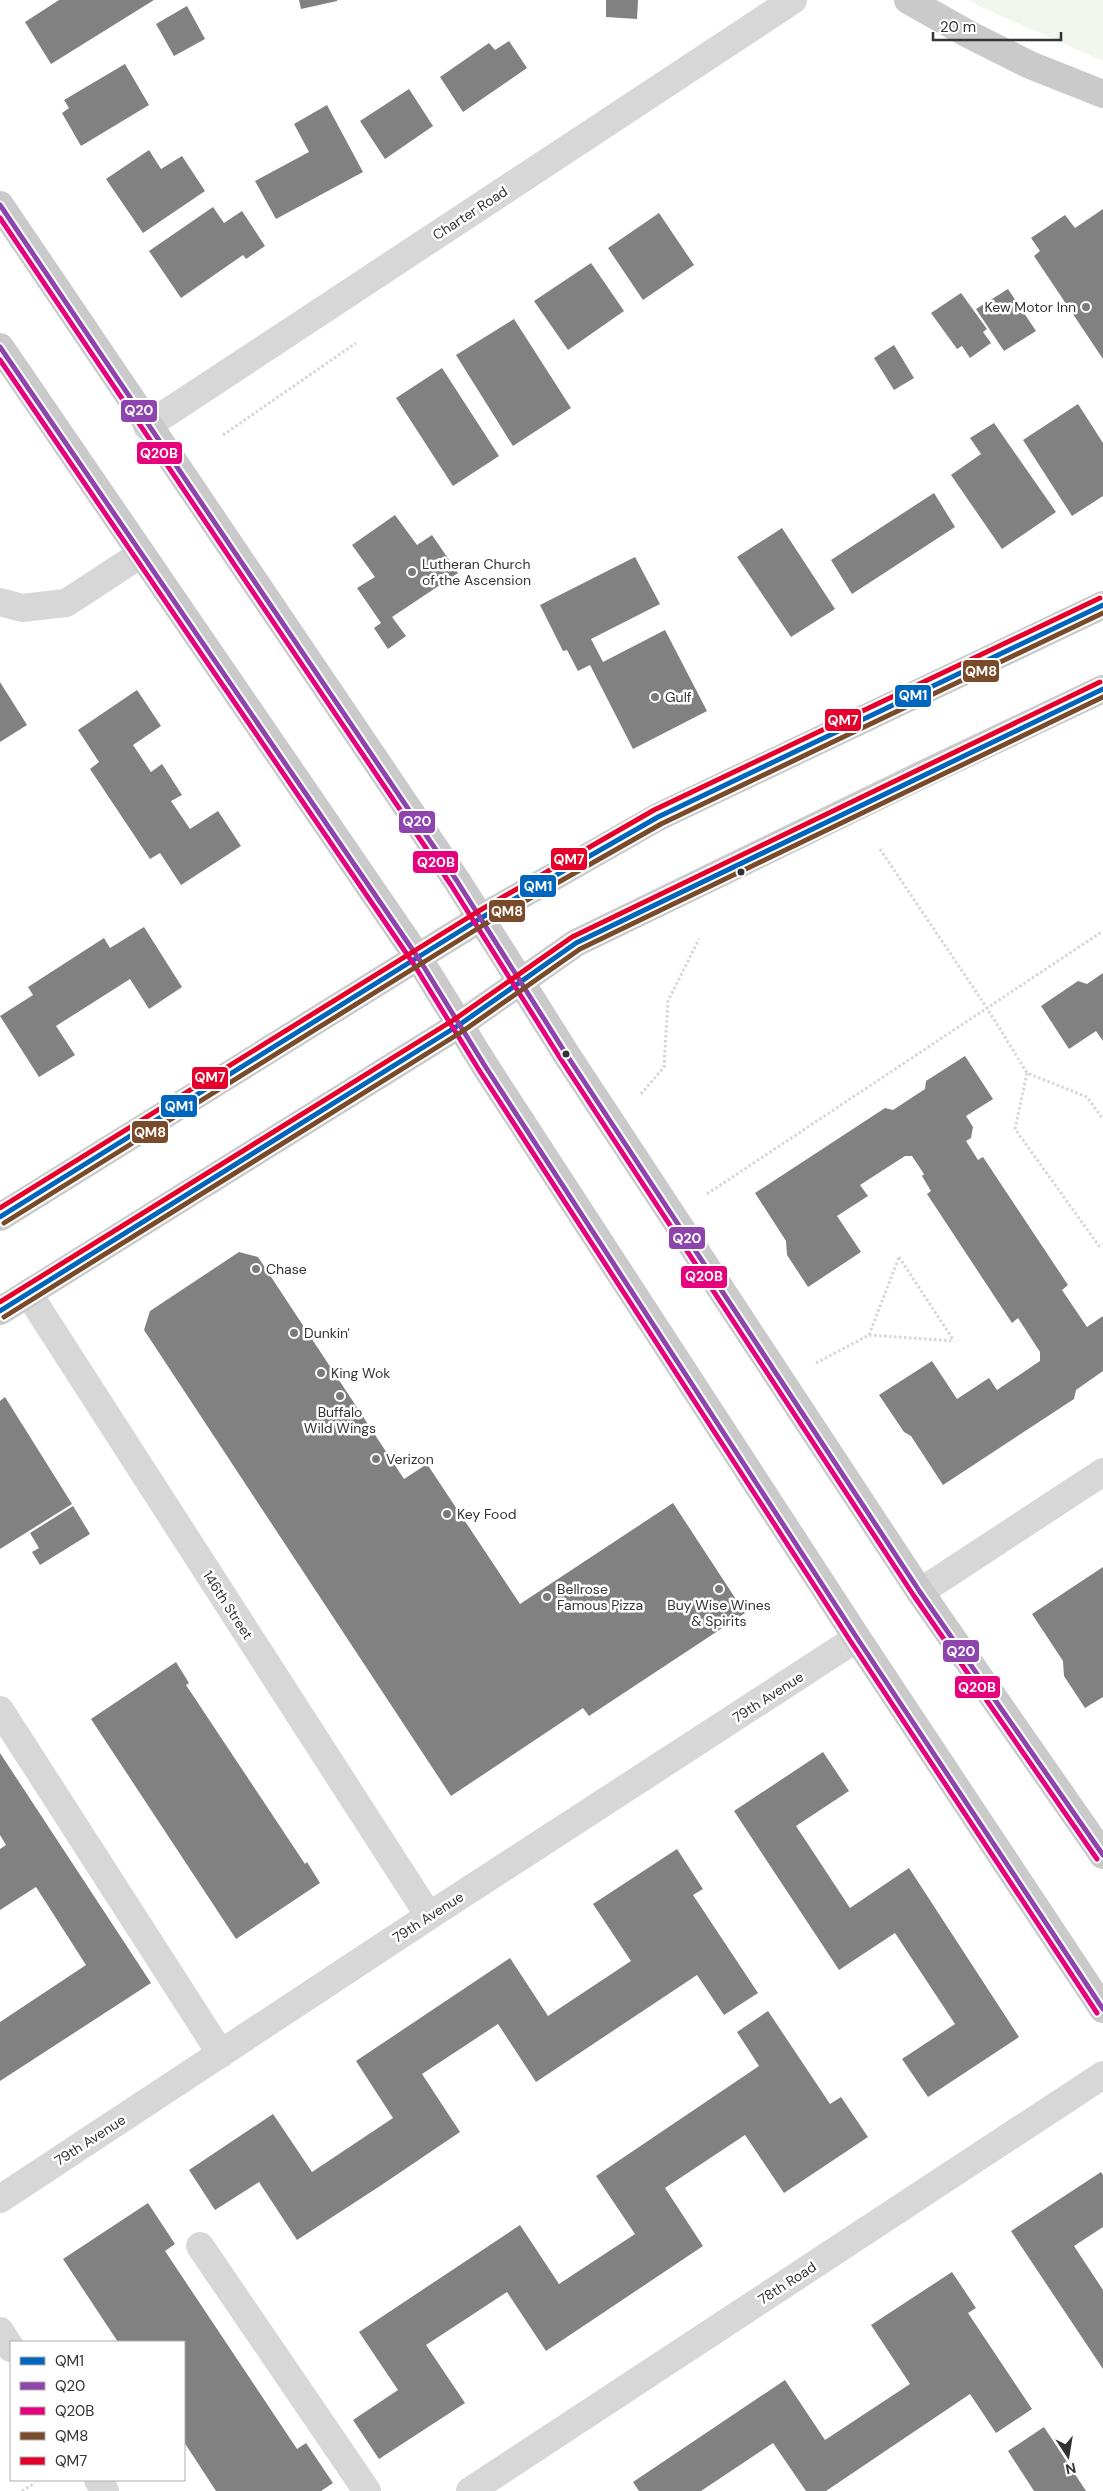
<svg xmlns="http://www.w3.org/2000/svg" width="1103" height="2491" font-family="'DM Sans',sans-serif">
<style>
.green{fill:#f2f7ee}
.building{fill:#818181}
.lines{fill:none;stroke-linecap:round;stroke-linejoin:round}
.path{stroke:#d7d7d7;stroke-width:3;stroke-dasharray:2.5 2.5;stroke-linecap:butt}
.minor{stroke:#d7d7d7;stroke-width:28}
.major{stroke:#cacaca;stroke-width:28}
.bus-1-casing{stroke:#fff;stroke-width:9}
.bus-2-casing{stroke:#fff;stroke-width:9}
.bus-3-casing{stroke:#fff;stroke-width:9}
.bus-4-casing{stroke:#fff;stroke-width:9}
.bus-5-casing{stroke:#fff;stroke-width:9}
.bus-1{stroke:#0065bd;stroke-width:5}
.bus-2{stroke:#8e44ad;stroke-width:5}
.bus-3{stroke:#e5007d;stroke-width:5}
.bus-4{stroke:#7a4b2a;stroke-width:5}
.bus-5{stroke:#e4002b;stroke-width:5}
.poi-dot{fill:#7a7a7a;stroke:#fff;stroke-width:2}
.bus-dot{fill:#333;stroke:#fff;stroke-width:2}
.labels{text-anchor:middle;stroke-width:5;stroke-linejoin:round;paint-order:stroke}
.street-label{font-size:14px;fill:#333;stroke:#fff}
.poi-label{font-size:14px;fill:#333;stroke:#fff;text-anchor:start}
.line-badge{stroke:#fff;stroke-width:2}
.badge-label{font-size:14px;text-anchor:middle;font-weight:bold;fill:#fff}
</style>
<rect width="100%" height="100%" fill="#fff"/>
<path class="green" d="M969,0H1103V61L981,7Z"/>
<g class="building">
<path d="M59,0H154L51,64L25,22Z"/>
<path d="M299,0H337V1L301,9Z"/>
<path d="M606,0H638L637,19L606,17Z"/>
<path d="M187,6L205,39L174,56L156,24Z"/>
<path d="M509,41L527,68L463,112L440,77L489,43L495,50Z"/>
<path d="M125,64L149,105L81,146L62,113L69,108L64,100Z"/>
<path d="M409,89L433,126L385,159L360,121Z"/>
<path d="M327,105L363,172L276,219L255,181L309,152L294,124Z"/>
<path d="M149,150L161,169L182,156L205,191L143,233L106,179Z"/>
<path d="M213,207L224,223L242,211L265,246L246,259L243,255L181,298L149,251Z"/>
<path d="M1103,209V359L1034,256L1040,251L1031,238L1065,215L1075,228Z"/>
<path d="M659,213L694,265L643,300L608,248Z"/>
<path d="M591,263L624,311L568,350L534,301Z"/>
<path d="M1008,289L1036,331L1004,351L976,309Z"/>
<path d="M961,293L987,329L983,332L991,343L970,358L962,346L957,349L931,313Z"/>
<path d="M514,319L571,408L513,446L456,355Z"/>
<path d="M894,345L914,378L894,390L874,358Z"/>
<path d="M442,368L499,456L453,486L396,398Z"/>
<path d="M1078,404L1103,443V496L1072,516L1023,440Z"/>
<path d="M994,423L1056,512L1002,549L951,475L981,454L970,438Z"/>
<path d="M934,493L955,527L852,594L831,560Z"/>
<path d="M395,515L417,545L432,535L458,573L392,617L406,636L388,649L374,628L381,623L357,588L375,577L352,545Z"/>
<path d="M782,528L835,609L791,637L737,557Z"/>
<path d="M635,557L660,604L591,639L603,662L665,630L707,711L633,749L590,665L578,671L567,650L563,651L540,605Z"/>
<path d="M0,682L27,725L0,742Z"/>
<path d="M137,690L161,726L133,745L151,772L162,764L182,795L171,801L190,829L218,811L241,846L181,885L160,853L150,859L90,769L99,762L78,730Z"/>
<path d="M144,927L182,987L149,1009L130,979L56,1026L75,1055L39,1077L0,1016L33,995L28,987L104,938L110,948Z"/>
<path d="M1103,973V1041L1096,1031L1069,1049L1041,1006L1078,981L1087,984Z"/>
<path d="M965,1056L993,1099L966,1116L973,1127L971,1138L966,1141L978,1160L983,1157L1068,1285L1062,1290L1087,1327L1103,1316V1371L1076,1390L1074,1399L943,1485L911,1436L904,1432L879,1395L932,1361L957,1399L989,1378L997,1390L1040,1361V1352L1018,1318L1012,1323L927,1194L931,1191L922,1176L924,1174L912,1156H905L860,1185L868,1196L837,1216L861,1252L808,1287L787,1255L786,1241L755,1193L885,1108L893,1110L925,1089L926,1081Z"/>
<path d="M239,1252L258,1257L404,1479L427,1464L520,1604L673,1503L745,1613L589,1716L583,1708L451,1796L144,1330L150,1311Z"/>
<path d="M5,1397L72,1504L0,1549V1401Z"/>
<path d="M73,1506L90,1534L40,1565L32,1552L39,1548L30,1533Z"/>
<path d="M1103,1567V1697L1085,1708L1064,1676L1063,1661L1032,1614Z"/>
<path d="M176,1662L189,1683L186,1685L305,1864L307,1862L320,1883L236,1939L91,1719Z"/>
<path d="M823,1752L849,1791L796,1826L850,1908L909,1868L1019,2037L928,2097L902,2059L955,2024L895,1933L839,1970L734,1811Z"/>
<path d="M0,1753L151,1983L0,2081V2022L86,1965L36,1887L0,1910V1849L6,1845L0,1835Z"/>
<path d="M677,1849L703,1889L693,1895L758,1993L724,2015L697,1975L536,2082L498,2024L422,2074L460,2132L380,2186L297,2240L259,2182L215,2210L189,2170L273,2114L312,2172L393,2118L356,2061L510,1958L548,2016L631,1961L593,1904Z"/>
<path d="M768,2011L830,2104L841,2097L868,2137L784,2193L745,2135L665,2188L703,2246L546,2351L507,2292L426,2345L465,2403L379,2459L353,2420L398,2390L359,2332L520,2225L559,2284L635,2234L596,2176L759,2066L737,2032Z"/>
<path d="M1101,2172L1103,2175V2227L1074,2246L1103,2290V2369L1011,2231Z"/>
<path d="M148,2203L175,2244L165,2251L297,2449L306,2443L333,2483L321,2491H216L184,2442V2342H118L63,2259Z"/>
<path d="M952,2272L976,2308L968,2313L1032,2409L996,2433L970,2394L826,2491H806L773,2443L701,2491H639L633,2482L785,2380L825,2440L910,2384L871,2325Z"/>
<path d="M1044,2427L1086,2491H1034L1008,2451Z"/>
</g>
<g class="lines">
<g class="path">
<path d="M223,435L356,343"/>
<path d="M880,849L987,1008L1027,1073L1087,1097L1103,1119"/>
<path d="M1027,1073L1015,1129L1099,1246L1103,1244"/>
<path d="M641,1094L664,1067L668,1001L699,939"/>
<path d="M707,1194L1103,931"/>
<path d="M899,1257L954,1341"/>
<path d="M869,1335L899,1257"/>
<path d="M816,1363L869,1335L954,1341"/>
<path d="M22,2491L35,2483"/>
</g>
<g class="minor">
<path d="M147,426L793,0"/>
<path d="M0,602L22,608L66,603L141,554"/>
<path d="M28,1293L429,1916"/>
<path d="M920,1592L1103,1472"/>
<path d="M0,1710L221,2054"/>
<path d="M0,2199L429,1916L857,1638"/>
<path d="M200,2246L367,2491"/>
<path d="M0,2331L11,2348"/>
<path d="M98,2480L105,2491"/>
<path d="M470,2491L1103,2075"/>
</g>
<g class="major">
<path d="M908,0L970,35L1030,65L1103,94"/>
<path d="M0,205L457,881L568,1057L920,1592L1103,1855"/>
<path d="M0,347L419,959L485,1066L857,1638L1103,2009"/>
<path d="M0,1217L481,918L658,817L1103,605"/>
<path d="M0,1311L459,1025L576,943L938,767L1103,689"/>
</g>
<g class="bus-1-casing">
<g id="bus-1">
<path d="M0,1217L481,918L658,817L1103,605"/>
<path d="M0,1311L459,1025L576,943L1103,689"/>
</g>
</g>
<g class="bus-2-casing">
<g id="bus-2">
<path d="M0,205L457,881L568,1057L920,1592L1103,1855"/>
<path d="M0,347L419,959L485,1066L857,1638L1103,2009"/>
</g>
</g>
<g class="bus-3-casing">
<g id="bus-3">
<path d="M0,218L451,885L562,1061L914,1596L1097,1859"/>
<path d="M0,360L413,963L479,1070L851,1642L1097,2013"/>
</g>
</g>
<g class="bus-4-casing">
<g id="bus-4">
<path d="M4,1223L485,924L661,824L1103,613"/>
<path d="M4,1317L463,1031L580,949L1103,697"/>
</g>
</g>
<g class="bus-5-casing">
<g id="bus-5">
<path d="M0,1208L477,912L654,810L1100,598"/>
<path d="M0,1302L455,1019L572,937L1100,682"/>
</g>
</g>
<use href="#bus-1" class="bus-1"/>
<use href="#bus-2" class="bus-2"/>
<use href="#bus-3" class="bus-3"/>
<use href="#bus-4" class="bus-4"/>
<use href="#bus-5" class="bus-5"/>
</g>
<g class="poi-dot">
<circle cx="1086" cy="307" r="5"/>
<circle cx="412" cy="572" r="5"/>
<circle cx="655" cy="697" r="5"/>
<circle cx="256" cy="1269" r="5"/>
<circle cx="294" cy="1333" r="5"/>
<circle cx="321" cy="1373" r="5"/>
<circle cx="340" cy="1396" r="5"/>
<circle cx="376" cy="1459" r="5"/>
<circle cx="447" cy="1514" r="5"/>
<circle cx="719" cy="1589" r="5"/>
<circle cx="547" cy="1597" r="5"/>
</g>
<g class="bus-dot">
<circle cx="741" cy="872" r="4.5"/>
<circle cx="566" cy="1054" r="4.5"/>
</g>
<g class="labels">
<g class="street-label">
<text transform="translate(470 213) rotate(-33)" y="5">Charter Road</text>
<text transform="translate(228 1605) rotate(57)" y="5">146th Street</text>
<text transform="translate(768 1697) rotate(-33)" y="5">79th Avenue</text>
<text transform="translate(428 1917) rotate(-33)" y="5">79th Avenue</text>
<text transform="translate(90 2140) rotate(-33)" y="5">79th Avenue</text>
<text transform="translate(787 2283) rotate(-33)" y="5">78th Road</text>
</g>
<g class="poi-label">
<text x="1076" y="312" text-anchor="end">Kew Motor Inn</text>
<text x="422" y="569">Lutheran Church<tspan x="422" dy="16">of the Ascension</tspan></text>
<text x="665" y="702">Gulf</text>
<text x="266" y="1274">Chase</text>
<text x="304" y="1338">Dunkin'</text>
<text x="331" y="1378">King Wok</text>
<text x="340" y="1417" text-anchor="middle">Buffalo<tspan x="340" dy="16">Wild Wings</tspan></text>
<text x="386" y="1464">Verizon</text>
<text x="457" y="1519">Key Food</text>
<text x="557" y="1594">Bellrose<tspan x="557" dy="16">Famous Pizza</tspan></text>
<text x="719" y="1610" text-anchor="middle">Buy Wise Wines<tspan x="719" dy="16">&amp; Spirits</tspan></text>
</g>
</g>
<g class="line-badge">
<rect x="120" y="399" width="38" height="24" rx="5" fill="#8e44ad"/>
<rect x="136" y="441" width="47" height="24" rx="5" fill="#e5007d"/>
<rect x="962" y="659" width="38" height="24" rx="5" fill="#7a4b2a"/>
<rect x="894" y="684" width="38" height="24" rx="5" fill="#0065bd"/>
<rect x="824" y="708" width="38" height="24" rx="5" fill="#e4002b"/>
<rect x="398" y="810" width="38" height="24" rx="5" fill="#8e44ad"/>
<rect x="550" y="847" width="38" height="24" rx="5" fill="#e4002b"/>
<rect x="412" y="850" width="47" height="24" rx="5" fill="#e5007d"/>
<rect x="519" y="874" width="38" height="24" rx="5" fill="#0065bd"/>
<rect x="488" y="899" width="38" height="24" rx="5" fill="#7a4b2a"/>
<rect x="191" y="1066" width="38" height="24" rx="5" fill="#e4002b"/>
<rect x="160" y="1094" width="38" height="24" rx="5" fill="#0065bd"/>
<rect x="131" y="1120" width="38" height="24" rx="5" fill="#7a4b2a"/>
<rect x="668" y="1226" width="38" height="24" rx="5" fill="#8e44ad"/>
<rect x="680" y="1265" width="48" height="24" rx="5" fill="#e5007d"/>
<rect x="942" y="1639" width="38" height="24" rx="5" fill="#8e44ad"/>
<rect x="954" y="1675" width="47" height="24" rx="5" fill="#e5007d"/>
</g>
<g class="badge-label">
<text x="139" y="415">Q20</text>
<text x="159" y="458">Q20B</text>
<text x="981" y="676">QM8</text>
<text x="913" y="700">QM1</text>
<text x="843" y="725">QM7</text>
<text x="417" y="826">Q20</text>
<text x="569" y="864">QM7</text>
<text x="436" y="867">Q20B</text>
<text x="538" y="891">QM1</text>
<text x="507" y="916">QM8</text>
<text x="210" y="1082">QM7</text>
<text x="179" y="1111">QM1</text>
<text x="150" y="1137">QM8</text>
<text x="687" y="1243">Q20</text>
<text x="704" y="1281">Q20B</text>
<text x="961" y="1656">Q20</text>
<text x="977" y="1692">Q20B</text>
</g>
<rect x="10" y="2341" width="175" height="140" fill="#ffffff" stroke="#adadad"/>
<rect x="20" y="2357" width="25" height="8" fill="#0065bd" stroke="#adadad"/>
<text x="55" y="2366" font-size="15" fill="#333333">QM1</text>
<rect x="20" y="2382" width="25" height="8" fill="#8e44ad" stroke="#adadad"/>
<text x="55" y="2391" font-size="15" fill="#333333">Q20</text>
<rect x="20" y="2407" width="25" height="8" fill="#e5007d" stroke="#adadad"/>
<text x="55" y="2416" font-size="15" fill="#333333">Q20B</text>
<rect x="20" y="2432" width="25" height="8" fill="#7a4b2a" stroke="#adadad"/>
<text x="55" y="2441" font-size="15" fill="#333333">QM8</text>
<rect x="20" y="2457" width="25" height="8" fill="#e4002b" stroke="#adadad"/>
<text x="55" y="2466" font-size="15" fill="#333333">QM7</text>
<g transform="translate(1068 2456) rotate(168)" stroke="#ffffff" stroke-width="4" paint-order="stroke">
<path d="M0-4L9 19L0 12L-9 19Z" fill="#333333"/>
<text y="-8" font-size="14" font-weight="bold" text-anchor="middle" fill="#333333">N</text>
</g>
<path d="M933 32v8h128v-8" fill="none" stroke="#333333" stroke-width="2.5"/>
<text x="940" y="32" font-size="15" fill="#333333" stroke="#ffffff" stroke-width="4" paint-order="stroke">20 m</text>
</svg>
